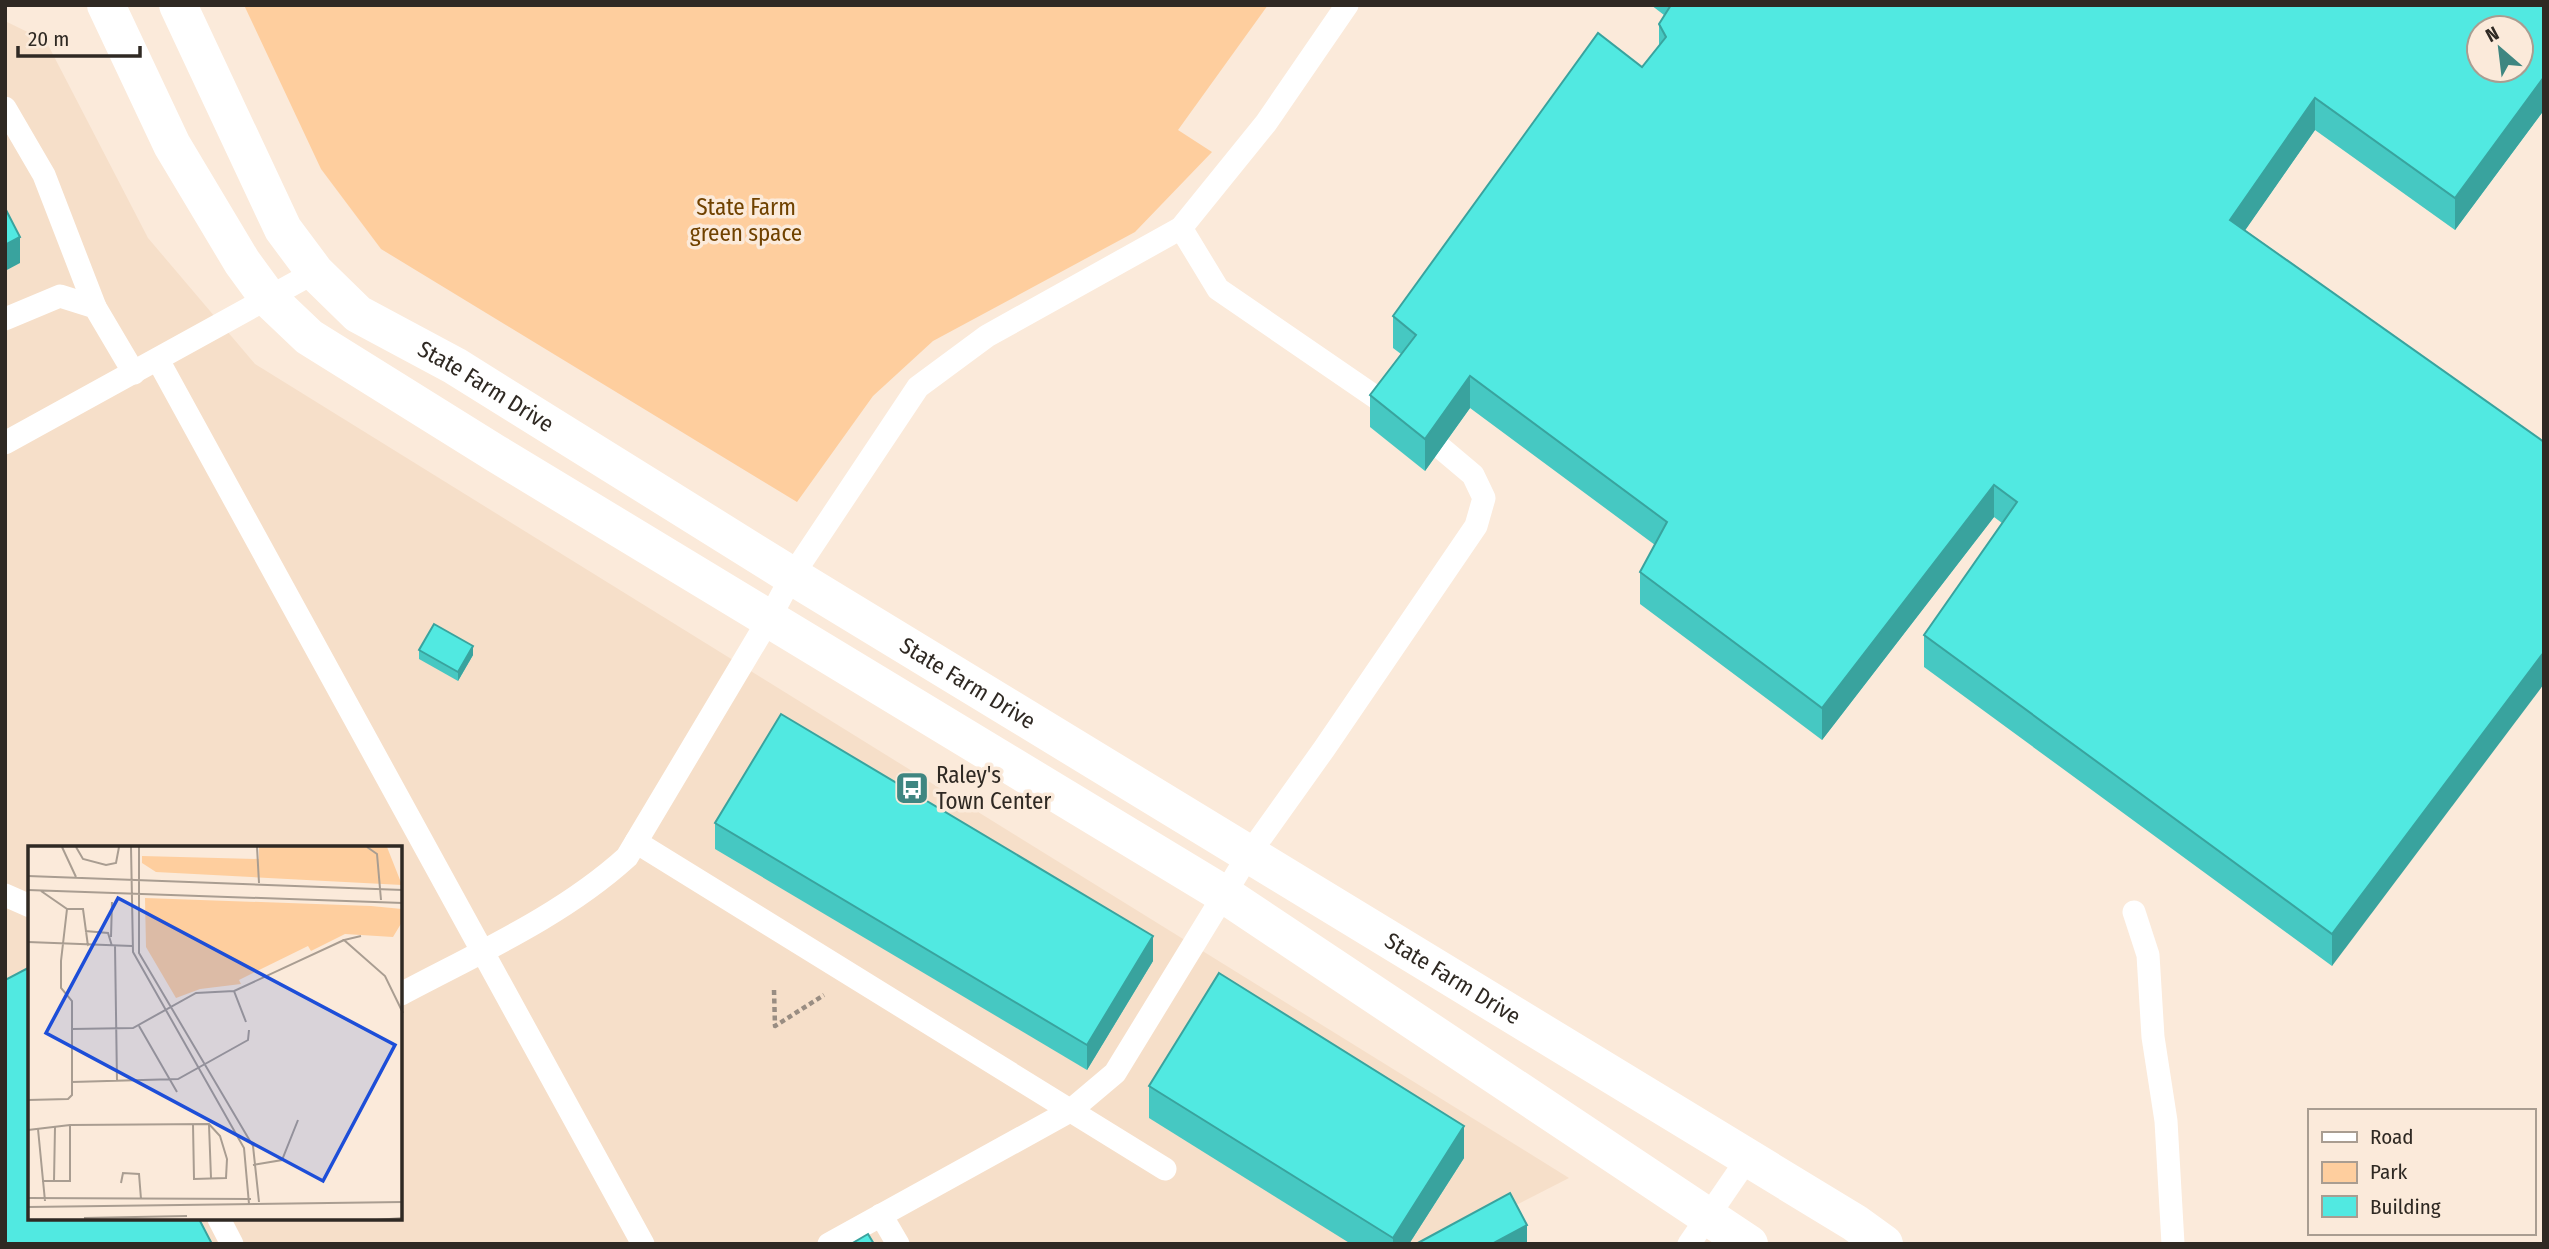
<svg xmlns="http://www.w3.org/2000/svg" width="2549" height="1249" font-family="'Fira Sans Condensed',sans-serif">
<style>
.built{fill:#f6dfc9;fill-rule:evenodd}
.green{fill:#fece9e}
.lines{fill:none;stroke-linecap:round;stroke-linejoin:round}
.path{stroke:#998d82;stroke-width:4.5;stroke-dasharray:5 3.5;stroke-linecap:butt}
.lane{stroke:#fff;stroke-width:23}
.street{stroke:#fff;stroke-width:38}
.wall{fill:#46c8c2}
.shaded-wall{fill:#39a39e}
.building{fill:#51e9e1;stroke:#39a39e;stroke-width:2;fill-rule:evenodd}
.labels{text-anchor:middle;stroke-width:7;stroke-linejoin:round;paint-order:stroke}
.park-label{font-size:23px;fill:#704200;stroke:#fbeada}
.street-label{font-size:23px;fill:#2f2923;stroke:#fbeada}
.poi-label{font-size:23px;fill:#2f2923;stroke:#fbeada;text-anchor:start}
.inset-road{fill:none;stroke:#a99d91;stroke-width:2}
.view{fill:#1d4ed8;fill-opacity:0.15;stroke:#1d4ed8;stroke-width:3.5}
.inset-edge{fill:none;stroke:#2f2923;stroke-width:3.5}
</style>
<rect width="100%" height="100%" fill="#fbeada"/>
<path class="built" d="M5,21L46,41L148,238L255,364L1569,1178L1440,1244H5ZM30,848H401V1219H30Z"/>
<path class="green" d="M244,5H1268L1178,130L1212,152L1135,232L933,341L873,396L797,502L381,249L321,169Z"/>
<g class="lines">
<path class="path" d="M774,990L775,1026L824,995"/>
<g class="lane">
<path d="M1347,5L1266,123L1181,228L1218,289L1387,405"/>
<path d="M5,108L44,175L95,307"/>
<path d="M5,319L60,296L95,307L134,373"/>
<path d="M158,360L643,1244"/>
<path d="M5,443L315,272"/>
<path d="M636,842L1165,1169"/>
<path d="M5,895L30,906"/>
<path d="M2134,912L2148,955L2153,1037L2166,1121L2173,1244"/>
<path d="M401,994C478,953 562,916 627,857L769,619L792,576L918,387L987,336L1181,228"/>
<path d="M881,1215L898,1244"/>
<path d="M219,1219L232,1244"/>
<path d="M829,1244L1070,1111L1115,1073L1249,854L1324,749L1476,526L1484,498L1473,475L1441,448"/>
<path d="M1689,1244L1748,1158"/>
</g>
<g class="street">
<path d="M106,5L172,145L242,262L269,299L309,337L495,453L1225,895L1749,1244"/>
<path id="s1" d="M178,5L283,229L315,272L358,314L455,366L792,576L1855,1223L1884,1244"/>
</g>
</g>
<g class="wall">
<path d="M1651,5H2544V110L2455,230L2315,130L2245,230L2544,442L2332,966L1924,667V635L2002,523L1994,517L1822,740L1640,604V572L1655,545L1470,408L1425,471L1370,427V395L1401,354L1393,348V316L1642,67L1659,47V24L1664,15Z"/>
<path d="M419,650L473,655L458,681L419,659Z"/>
<path d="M715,823L1153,961L1087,1070L715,849Z"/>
<path d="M1149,1086L1464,1158L1409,1244H1351L1149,1118Z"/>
</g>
<g class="shaded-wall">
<path d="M2544,77V110L2455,230V198Z"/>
<path d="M2315,98V130L2230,252V220Z"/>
<path d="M20,237V263L5,271V245Z"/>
<path d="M1470,376V408L1425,471V439Z"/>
<path d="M1994,485V517L1822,740V708Z"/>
<path d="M473,646V655L458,681V672Z"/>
<path d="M2544,652V684L2332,966V934Z"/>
<path d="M1153,936V961L1087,1070V1045Z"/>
<path d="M1464,1126V1158L1409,1244H1393V1238Z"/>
<path d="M1527,1225V1243L1492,1244Z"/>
</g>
<g class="building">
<path d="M1671,5H2544V77L2455,198L2315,98L2230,220L2544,442V652L2332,934L1924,635L2017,502L1994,485L1822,708L1640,572L1667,522L1470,376L1425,439L1370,395L1416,335L1393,316L1598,33L1642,67L1666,37L1659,24ZM2479,28H2521V70H2479Z"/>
<path d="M5,208L20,237L5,245Z"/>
<path d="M434,624L473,646L458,672L419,650Z"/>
<path d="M781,714L1153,936L1087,1045L715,823Z"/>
<path d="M30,967V1219H199L212,1244H5V980Z"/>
<path d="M1219,973L1464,1126L1393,1238L1149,1086Z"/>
<path d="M1510,1193L1527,1225L1492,1244H1416Z"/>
<path d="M868,1234L874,1244H851Z"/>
</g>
<defs>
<g id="bus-square" transform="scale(1.75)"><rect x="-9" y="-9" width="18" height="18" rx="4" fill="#3f8681" stroke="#fbeada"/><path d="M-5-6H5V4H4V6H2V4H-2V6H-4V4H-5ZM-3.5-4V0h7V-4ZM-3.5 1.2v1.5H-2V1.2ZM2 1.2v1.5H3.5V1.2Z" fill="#fff"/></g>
</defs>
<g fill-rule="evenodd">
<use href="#bus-square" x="912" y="788"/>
</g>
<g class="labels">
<g class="park-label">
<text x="746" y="215">State Farm<tspan x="746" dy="26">green space</tspan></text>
</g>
<g class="street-label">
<text dy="8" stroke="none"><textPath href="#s1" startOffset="508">State Farm Drive</textPath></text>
<text dy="8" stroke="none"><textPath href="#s1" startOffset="1074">State Farm Drive</textPath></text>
<text dy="8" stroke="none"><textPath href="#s1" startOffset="1642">State Farm Drive</textPath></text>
</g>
<g class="poi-label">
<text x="936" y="783">Raley's<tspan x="936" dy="26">Town Center</tspan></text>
</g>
</g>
<g transform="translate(28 846)">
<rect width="374" height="374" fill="#fbeada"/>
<path d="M231,1H359L374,39L128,26L114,17V10L231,13ZM117,52L343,60L374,63V76L365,91L317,88L283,105L280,100L211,134L213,138L172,143L148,152L118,101Z" fill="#fece9e"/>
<path class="inset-road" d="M34,1L48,31M48,1L55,13L78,19L88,17L91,1M103,1L105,106L216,302L221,358M111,1V107L225,300L231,356M229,1L231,37M339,1L349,8L353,54M0,30L375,44M0,44L375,57M39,63H55L60,100M57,85L80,87L84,100M333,90L316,94L357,130L375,167M83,91L84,56M0,96L104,100M87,100L89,235M218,176L206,145L316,94M111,180L149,246M44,183L105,182L168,147L206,145M44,236L150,233L220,194L221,184M0,254L40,253L44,249V155L33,142V115L39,63L13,45M181,279L183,332M10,283L17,355M0,284L42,279L181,278L192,290L199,313L198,332L166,333L165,278M225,319L254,314L270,274M14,335H42V279M26,335L27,281M93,337L95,327L111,328L113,353M0,352L223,353M0,361L375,356M56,372L159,370M283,374H329M348,374L375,372"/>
<path class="view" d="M90,52L367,199L295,335L18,187Z"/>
<rect width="374" height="374" class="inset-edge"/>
</g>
<rect width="2549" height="1249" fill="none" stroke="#2f2923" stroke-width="14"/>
<rect x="2308" y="1109" width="228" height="126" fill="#fbeada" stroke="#a99d91" stroke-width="2"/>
<rect x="2322" y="1132" width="35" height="10" fill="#ffffff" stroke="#a99d91" stroke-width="2"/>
<text x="2370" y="1144" font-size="21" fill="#2f2923">Road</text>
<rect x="2322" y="1162" width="35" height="21" fill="#fece9e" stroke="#a99d91" stroke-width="2"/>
<text x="2370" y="1179" font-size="21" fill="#2f2923">Park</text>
<rect x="2322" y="1196" width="35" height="21" fill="#51e9e1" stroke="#a99d91" stroke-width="2"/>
<text x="2370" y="1214" font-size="21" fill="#2f2923">Building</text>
<g transform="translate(2500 49) rotate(332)"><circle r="33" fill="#fbeada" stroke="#a99d91" stroke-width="2"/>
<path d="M0-5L12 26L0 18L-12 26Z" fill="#3f8681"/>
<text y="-10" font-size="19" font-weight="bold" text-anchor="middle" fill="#2f2923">N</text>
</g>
<path d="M18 46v10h122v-10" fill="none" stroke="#2f2923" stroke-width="3.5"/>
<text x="28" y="46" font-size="21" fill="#2f2923" stroke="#fbeada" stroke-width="5" paint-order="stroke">20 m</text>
</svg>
